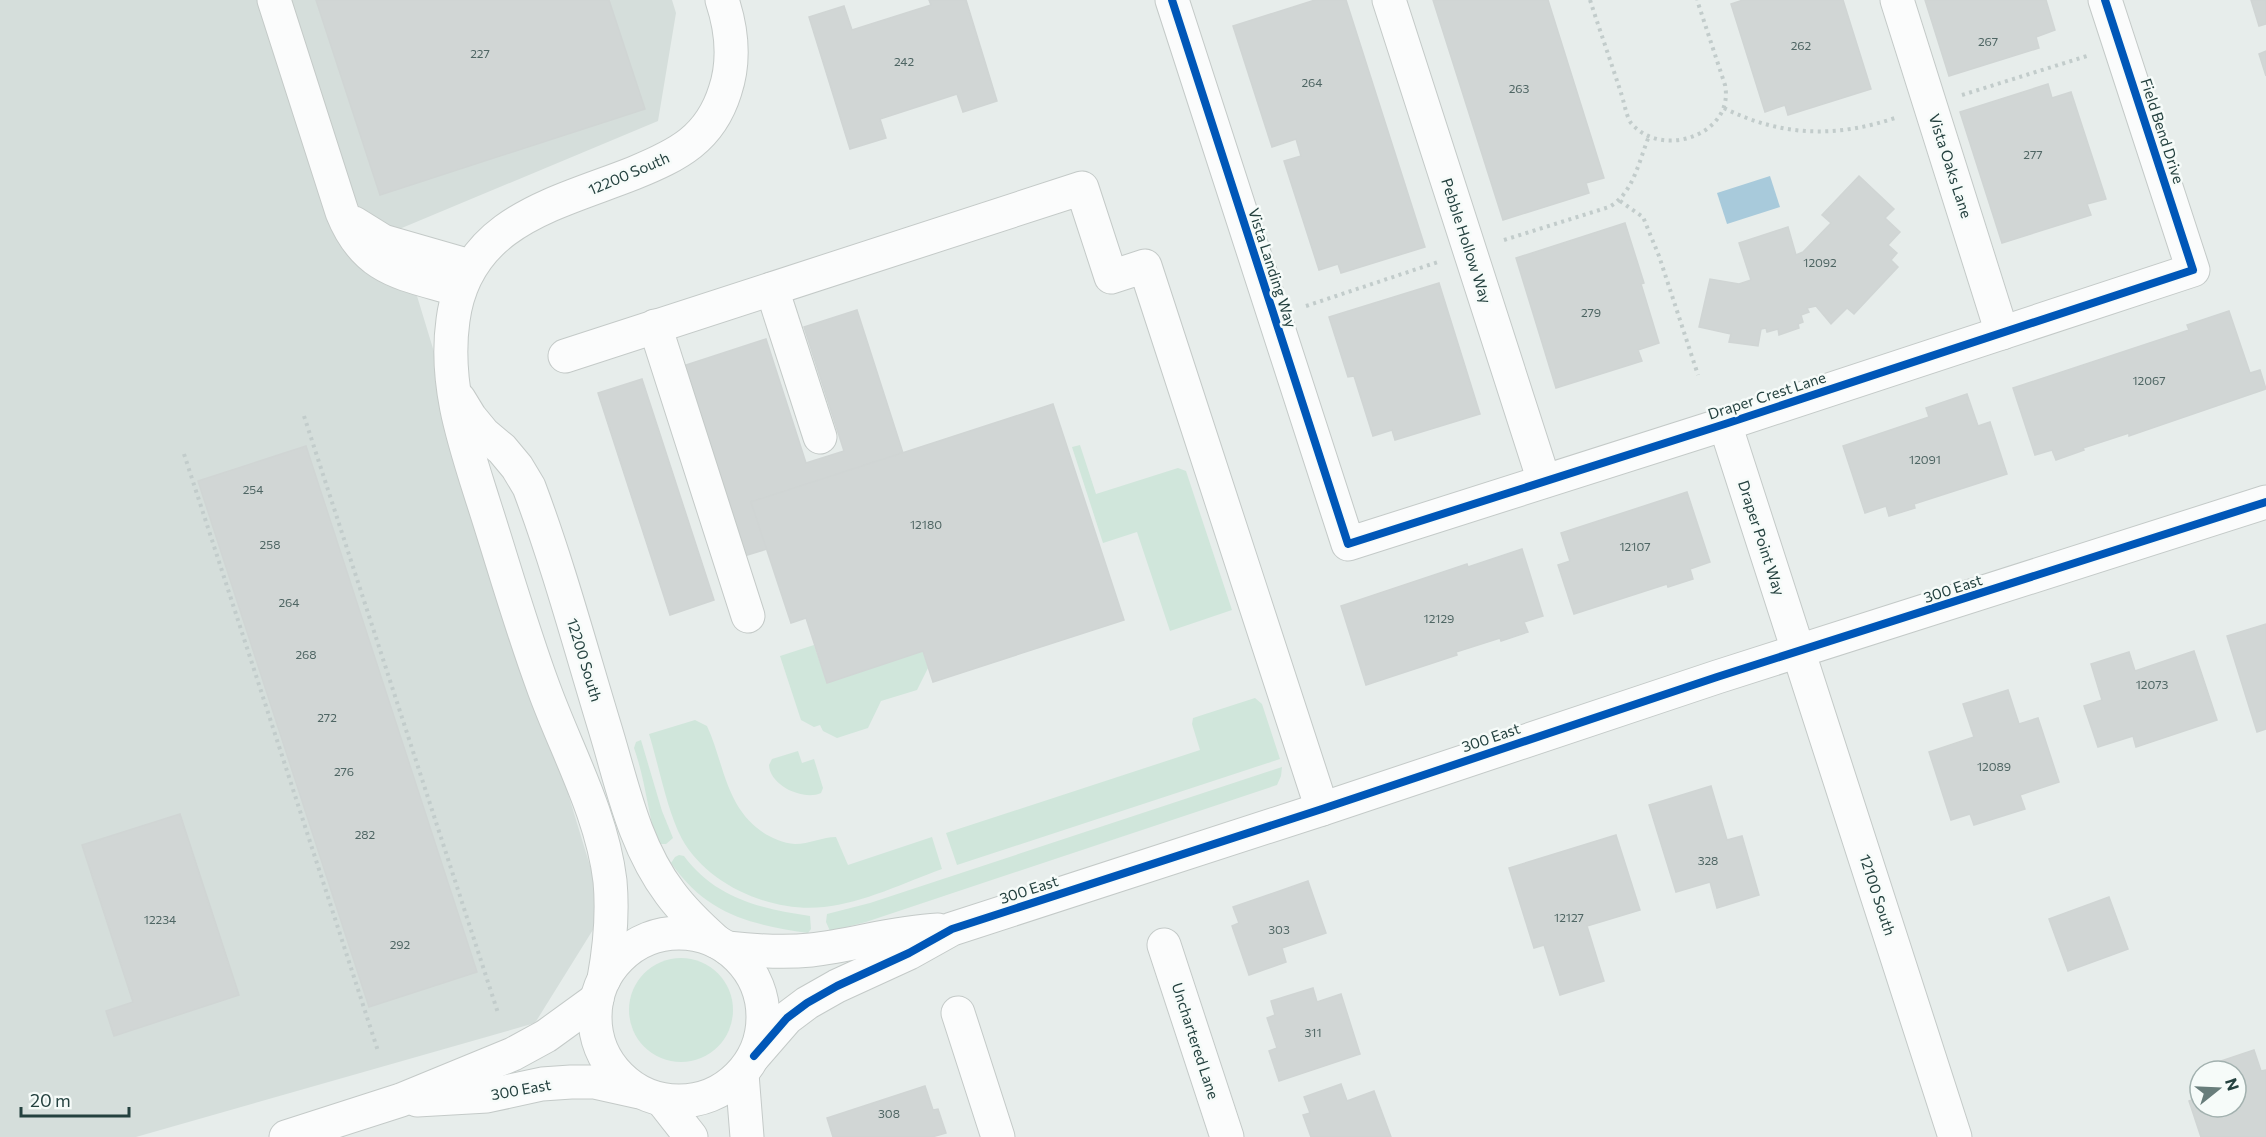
<svg xmlns="http://www.w3.org/2000/svg" width="2266" height="1137" font-family="Commissioner,sans-serif">
<style>
.built{fill:#d5dedb}
.green{fill:#d0e6db}
.water{fill:#a8cadb}
.building{fill:#d1d6d5;stroke:#d0d5d4;stroke-width:1.5}
.lines{fill:none;stroke-linecap:round;stroke-linejoin:round}
.minor-casing{stroke:#c4cac8;stroke-width:35}
.path{stroke:#c2cccb;stroke-width:4;stroke-dasharray:3 4.5;stroke-linecap:butt}
.minor{stroke:#fbfcfc;stroke-width:33}
.cycleway-casing{stroke:#f6fbf9;stroke-width:11}
.cycleway{stroke:#0057b8;stroke-width:8}
.labels{text-anchor:middle;stroke-width:5;stroke-linejoin:round;paint-order:stroke}
.number-label{font-size:12px;fill:#4f6664}
.street-label{font-size:15px;fill:#24413f;stroke:#f6fbf9}
</style>
<rect width="100%" height="100%" fill="#e7edeb"/>
<path class="built" d="M0,0H672L676,13L658,121L397,230L604,912L535,1023L136,1137H0Z"/>
<g class="green">
<path d="M1080,445L1096,494L1178,468L1186,471L1232,610L1170,631L1137,532L1103,543L1072,447Z"/>
<path d="M814,645L827,683L923,651L928,668L917,690L881,701L868,728L837,738L823,731L820,725L814,727L801,720L780,656Z"/>
<path d="M1255,698L1262,704L1280,759L957,865L946,833L1200,750L1192,724L1193,718Z"/>
<path d="M695,720L707,726C724,763 725,805 761,831C771,838 783,843 795,844C809,844 823,837 836,837L848,865L932,837L942,869C906,882 863,903 824,907C773,913 708,886 682,839C667,811 659,766 649,734Z"/>
<path d="M641,740L662,811L673,838L666,844H657C648,812 645,779 634,748L636,742Z"/>
<path d="M798,751L802,763L814,759L823,788L821,793C804,801 770,786 769,765L772,759Z"/>
<path d="M1282,767L1281,776L1277,785L866,922L830,931L826,922L827,914L870,903Z"/>
<path d="M679,855L684,856C715,898 761,909 810,916L811,929L808,933C748,924 707,914 671,863L675,857Z"/>
<circle cx="681" cy="1010" r="52"/>
</g>
<path class="water" d="M1770,176L1780,207L1727,224L1717,193Z"/>
<g class="building">
<path d="M316,0H609L645,109L380,195Z"/>
<path d="M929,0H966L997,101L963,112L957,94L880,119L886,138L850,149L809,17L844,6L852,30L931,5Z"/>
<path d="M1315,0H1346L1425,247L1341,273L1338,264L1319,270L1284,161L1301,156L1296,139L1272,147L1233,26Z"/>
<path d="M1433,0H1548L1604,178L1586,183L1589,193L1503,220Z"/>
<path d="M1743,0H1843L1871,89L1788,115L1785,105L1765,112L1731,4Z"/>
<path d="M1925,0H2046L2055,30L2036,37L2039,48L1949,76Z"/>
<path d="M2251,0H2266V24L2259,26Z"/>
<path d="M2266,51V76L2259,54Z"/>
<path d="M2048,84L2052,98L2071,92L2106,199L2087,204L2091,215L2002,243L1960,112Z"/>
<path d="M1859,176L1894,209L1885,218L1900,232L1888,245L1897,253L1891,260L1898,267L1854,314L1847,308L1831,324L1816,306L1807,308L1809,312L1801,315L1803,322L1798,324L1799,328L1779,335L1778,329L1767,332L1766,328L1761,329L1758,346L1729,342L1731,334L1699,327L1710,279L1739,284L1751,280L1739,243L1788,227L1796,255L1803,252L1831,223L1822,215Z"/>
<path d="M1625,223L1644,283L1641,284L1659,343L1638,350L1642,361L1556,388L1516,258Z"/>
<path d="M1439,283L1480,414L1395,440L1392,430L1373,436L1354,376L1348,377L1329,317Z"/>
<path d="M857,310L903,453L751,502L767,549L744,556L683,366L766,339L806,463L844,451L804,327Z"/>
<path d="M2229,311L2250,373L2260,370L2266,389L2129,436V433L2083,448L2084,450L2056,460L2052,450L2035,455L2013,388L2189,330L2187,325Z"/>
<path d="M642,379L714,600L670,615L598,393Z"/>
<path d="M1967,394L1978,426L1990,422L2007,474L1914,504L1915,508L1889,516L1886,506L1865,513L1843,446L1929,417L1926,408Z"/>
<path d="M1053,404L1124,620L933,682L923,651L827,683L806,618L791,623L751,502Z"/>
<path d="M306,446L477,972L369,1007L198,481Z"/>
<path d="M1687,492L1710,562L1690,569L1693,579L1668,587L1667,584L1574,614L1558,565L1570,561L1561,533Z"/>
<path d="M1522,549L1543,616L1524,622L1528,632L1501,641L1500,638L1456,652L1457,655L1366,685L1341,606L1467,564L1468,567Z"/>
<path d="M2266,624V729L2257,732L2227,636Z"/>
<path d="M2194,651L2217,720L2136,747L2133,736L2098,747L2084,706L2102,700L2091,664L2129,652L2135,671Z"/>
<path d="M2008,690L2019,724L2038,718L2059,782L2020,795L2025,809L1974,825L1970,814L1951,820L1929,752L1974,737L1963,704Z"/>
<path d="M1711,786L1727,840L1742,836L1759,895L1717,908L1710,882L1676,892L1649,805Z"/>
<path d="M180,814L239,995L114,1036L106,1011L133,1002L82,845Z"/>
<path d="M1616,835L1640,910L1587,926L1604,981L1560,995L1544,945L1534,948L1509,868Z"/>
<path d="M1308,881L1326,933L1282,948L1286,962L1249,975L1232,926L1239,923L1233,907Z"/>
<path d="M2109,897L2128,949L2068,971L2049,919Z"/>
<path d="M1313,988L1317,1002L1341,994L1360,1054L1279,1081L1269,1051L1277,1048L1267,1018L1275,1015L1271,1001Z"/>
<path d="M2254,1050L2261,1071L2266,1070V1137H2201L2189,1101L2200,1097V1107H2236V1071H2204L2203,1067Z"/>
<path d="M1341,1084L1347,1101L1374,1091L1391,1137H1311L1303,1115L1310,1113L1304,1097Z"/>
<path d="M925,1086L933,1110L938,1109L946,1133L932,1137H833L827,1118Z"/>
</g>
<g class="lines">
<g class="minor-casing">
<g id="minor">
<path d="M274,0L342,212C366,272 403,273 459,290"/>
<path d="M1172,0L1348,544L1725,424L2193,270L2105,0"/>
<path d="M1389,0L1544,481"/>
<path d="M1897,0L2002,333"/>
<path d="M354,223L383,241L470,266"/>
<path d="M772,289L820,437"/>
<path d="M655,326L748,616"/>
<path d="M565,356L1082,188L1111,277L1145,266L1322,809"/>
<path d="M459,399L470,417L484,434L502,449L517,467L529,487C558,564 580,646 604,725C622,783 633,844 670,893C684,912 700,927 717,942"/>
<path d="M1725,424L1955,1137"/>
<circle cx="679" cy="1017" r="84"/>
<path d="M1164,945L1227,1137"/>
<path d="M727,948C755,951 783,953 811,950C854,945 894,932 938,930"/>
<path d="M604,979C610,946 613,914 610,881C602,814 567,752 544,689C521,627 503,563 483,501C464,441 444,384 453,320C466,221 556,204 634,173C678,155 710,139 725,91C735,61 732,30 722,0"/>
<path d="M958,1013L998,1137"/>
<path d="M754,1056L787,1018L807,1003L837,986L909,953L952,929L1322,809L1717,677L2266,502"/>
<path d="M742,1074L747,1137"/>
<path d="M417,1100L487,1096L542,1084L571,1082H594L639,1092"/>
<path d="M662,1100L691,1137"/>
<path d="M286,1137L401,1100L513,1054L546,1036L597,999"/>
</g>
</g>
<g class="path">
<path d="M1590,0C1600,31 1611,62 1621,93C1624,101 1626,116 1631,123C1662,160 1735,134 1725,85L1697,0"/>
<path d="M1962,95L2087,56"/>
<path d="M1724,108C1782,137 1837,138 1898,117"/>
<path d="M1620,201L1643,217L1659,256L1698,375"/>
<path d="M1504,240L1609,207C1633,194 1639,161 1649,136"/>
<path d="M1306,306L1438,262"/>
<path d="M304,416L498,1013"/>
<path d="M184,454L378,1051"/>
</g>
<use href="#minor" class="minor"/>
<g class="cycleway-casing">
<g id="cycleway">
<path d="M1172,0L1348,544L1725,424L2193,270L2105,0"/>
<path d="M754,1056L787,1018L807,1003L837,986L909,953L952,929L1322,809L1717,677L2266,502"/>
</g>
</g>
<use href="#cycleway" class="cycleway"/>
</g>
<g class="labels">
<g class="number-label">
<text x="1988" y="46">267</text>
<text x="1801" y="50">262</text>
<text x="480" y="58">227</text>
<text x="904" y="66">242</text>
<text x="1312" y="87">264</text>
<text x="1519" y="93">263</text>
<text x="2033" y="159">277</text>
<text x="1820" y="267">12092</text>
<text x="1591" y="317">279</text>
<text x="2149" y="385">12067</text>
<text x="1925" y="464">12091</text>
<text x="253" y="494">254</text>
<text x="926" y="529">12180</text>
<text x="270" y="549">258</text>
<text x="1635" y="551">12107</text>
<text x="289" y="607">264</text>
<text x="1439" y="623">12129</text>
<text x="306" y="659">268</text>
<text x="2152" y="689">12073</text>
<text x="327" y="722">272</text>
<text x="1994" y="771">12089</text>
<text x="344" y="776">276</text>
<text x="365" y="839">282</text>
<text x="1708" y="865">328</text>
<text x="1569" y="922">12127</text>
<text x="160" y="924">12234</text>
<text x="1279" y="934">303</text>
<text x="400" y="949">292</text>
<text x="1313" y="1037">311</text>
<text x="889" y="1118">308</text>
</g>
<g class="street-label">
<text transform="translate(2162 131) rotate(72)" y="5">Field Bend Drive</text>
<text transform="translate(1950 166) rotate(72)" y="5">Vista Oaks Lane</text>
<text transform="translate(629 174) rotate(-23)" y="5">12200 South</text>
<text transform="translate(1466 241) rotate(72)" y="5">Pebble Hollow Way</text>
<text transform="translate(1272 268) rotate(72)" y="5">Vista Landing Way</text>
<text transform="translate(1767 396) rotate(-18)" y="5">Draper Crest Lane</text>
<text transform="translate(1761 538) rotate(72)" y="5">Draper Point Way</text>
<text transform="translate(1953 589) rotate(-18)" y="5">300 East</text>
<text transform="translate(584 660) rotate(73)" y="5">12200 South</text>
<text transform="translate(1491 738) rotate(-19)" y="5">300 East</text>
<text transform="translate(1029 890) rotate(-18)" y="5">300 East</text>
<text transform="translate(1877 895) rotate(72)" y="5">12100 South</text>
<text transform="translate(1195 1041) rotate(72)" y="5">Unchartered Lane</text>
<text transform="translate(521 1090) rotate(-10)" y="5">300 East</text>
</g>
</g>
<g transform="translate(2218 1089) rotate(72)"><circle r="28" fill="#f6fbf9" stroke="#a2b1af" stroke-width="1.5"/>
<path d="M0-4.5L10 22L0 15L-10 22Z" fill="#687d7b"/>
<text y="-9" font-size="16" font-weight="bold" text-anchor="middle" fill="#24413f">N</text>
</g>
<path d="M21 1107v9h108v-9" fill="none" stroke="#24413f" stroke-width="3"/>
<text x="30" y="1107" font-size="18" fill="#24413f" stroke="#f6fbf9" stroke-width="4.5" paint-order="stroke">20 m</text>
</svg>
